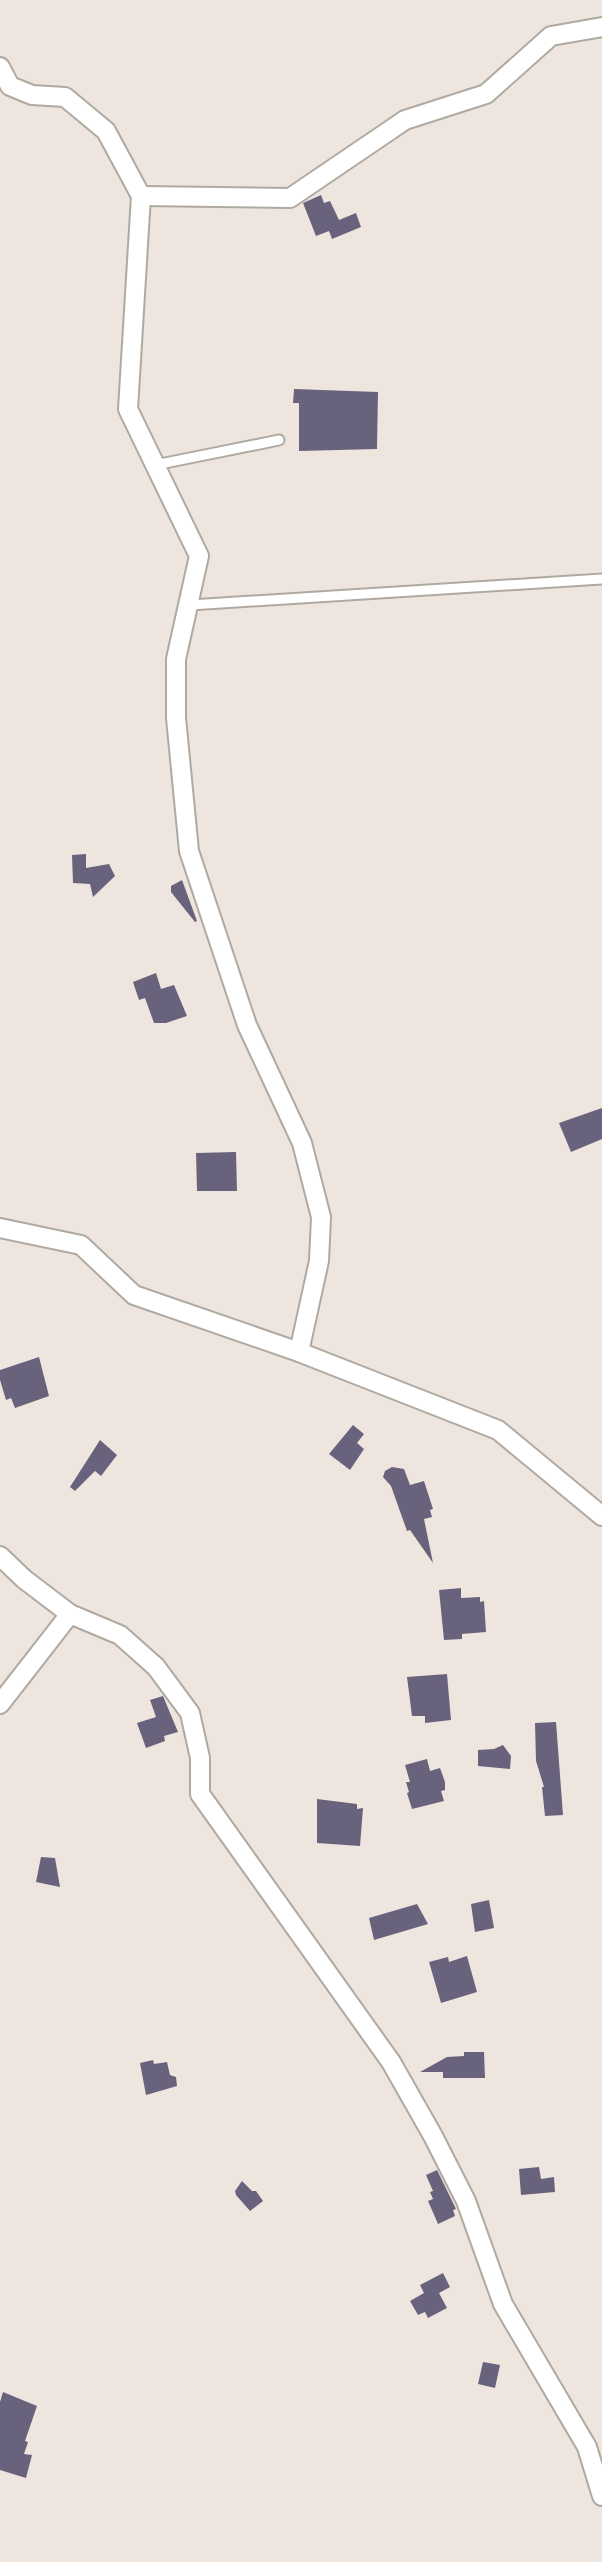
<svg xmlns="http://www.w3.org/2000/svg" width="602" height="2562" font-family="Figtree,sans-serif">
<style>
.building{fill:#69627c}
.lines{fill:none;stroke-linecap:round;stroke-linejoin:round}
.service-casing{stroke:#afa9a1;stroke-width:13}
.minor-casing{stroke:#afa9a1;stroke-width:22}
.service{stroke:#fff;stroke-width:9}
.minor{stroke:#fff;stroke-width:18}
</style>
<rect width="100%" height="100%" fill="#eee6de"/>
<g class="building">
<path d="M321,195L324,203L330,201L339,220L356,213L361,227L332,239L329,231L316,236L303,203Z"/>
<path d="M294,389L378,392L377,449L299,451V403H293Z"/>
<path d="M86,854V868L109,864L115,876L93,897L90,884L73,883L72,855Z"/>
<path d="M182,880L197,921L195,922L171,892V886Z"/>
<path d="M156,973L161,989L174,985L187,1016L166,1023H154L145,998L139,1000L133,982Z"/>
<path d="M602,1108V1139L571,1152L559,1123Z"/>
<path d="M236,1152L237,1191H197L196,1153Z"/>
<path d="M39,1357L49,1396L15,1408L11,1398L6,1400L0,1380V1370Z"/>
<path d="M353,1425L364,1434L357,1443L364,1449L350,1470L329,1454Z"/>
<path d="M100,1440L117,1455L101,1476L95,1471L75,1491L70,1487Z"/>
<path d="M392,1467L404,1469L410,1485L424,1481L433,1509L430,1510L432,1517L424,1519L433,1563L410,1530L407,1531L391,1486L383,1477L385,1471Z"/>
<path d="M461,1588V1598L480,1597V1602L484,1601L486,1632L462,1634V1639L444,1640L439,1590Z"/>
<path d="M447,1674L451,1720L425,1723V1716H412L407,1677Z"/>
<path d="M163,1696L178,1732L164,1736L165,1741L146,1748L137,1723L156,1717L150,1700Z"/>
<path d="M556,1722L563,1815L545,1816L542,1787H544L536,1761L535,1723Z"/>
<path d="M503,1745L511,1756L510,1769L478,1766V1750L494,1749Z"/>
<path d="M427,1759L430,1771L440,1768L445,1782V1790L441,1791L444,1801L412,1809L407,1793L409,1792L406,1782H410L405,1765Z"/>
<path d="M317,1799L357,1804V1809L363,1808L360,1846L317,1843Z"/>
<path d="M41,1857L55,1858L60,1887L36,1882Z"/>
<path d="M489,1900L494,1928L475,1932L471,1904Z"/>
<path d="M417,1904L428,1924L374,1940L369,1918Z"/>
<path d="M467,1956L477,1992L441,2003L429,1962L448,1957L449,1962Z"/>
<path d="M464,2052H484L485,2078H443V2072H420L447,2057L464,2056Z"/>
<path d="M153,2060L154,2064L167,2062L170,2075L176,2077L177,2086L146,2095L140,2063Z"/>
<path d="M539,2167L541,2179L554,2177L555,2192L521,2195L519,2169Z"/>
<path d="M437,2170L456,2209L453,2210L455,2216L438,2224L428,2201L433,2199L430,2192L433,2191L426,2175Z"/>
<path d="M242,2181L252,2191H256L263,2201L250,2211L236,2195L235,2191Z"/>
<path d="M443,2273L450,2287L439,2293L447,2308L428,2318L425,2312L418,2315L410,2301L424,2293L420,2285Z"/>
<path d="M483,2362L500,2365L495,2388L478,2384Z"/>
<path d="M3,2392L37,2406L25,2441L28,2442L24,2454L32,2455L26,2478L0,2470V2402Z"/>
</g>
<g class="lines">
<g class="service-casing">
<g id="service">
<path d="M155,465L279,440"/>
<path d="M190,605L602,579"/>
</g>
</g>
<g class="minor-casing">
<g id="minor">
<path d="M0,67L10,86L32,95L65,97L106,131L141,196L128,409L199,556L176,659V718L189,851L247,1025L302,1143L321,1217L319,1261L299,1352"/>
<path d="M141,196L290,198L405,120L486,94L551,36L602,27"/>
<path d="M0,1228L81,1245L134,1295L299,1352L498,1430L602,1516"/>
<path d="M0,1556L24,1579L70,1614L120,1635L156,1667L190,1713L200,1758V1794L391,2062L433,2136L466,2201L503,2304L587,2447L602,2496"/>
<path d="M0,1704L70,1614"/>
</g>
</g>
<use href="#service" class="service"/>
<use href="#minor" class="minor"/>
</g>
</svg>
